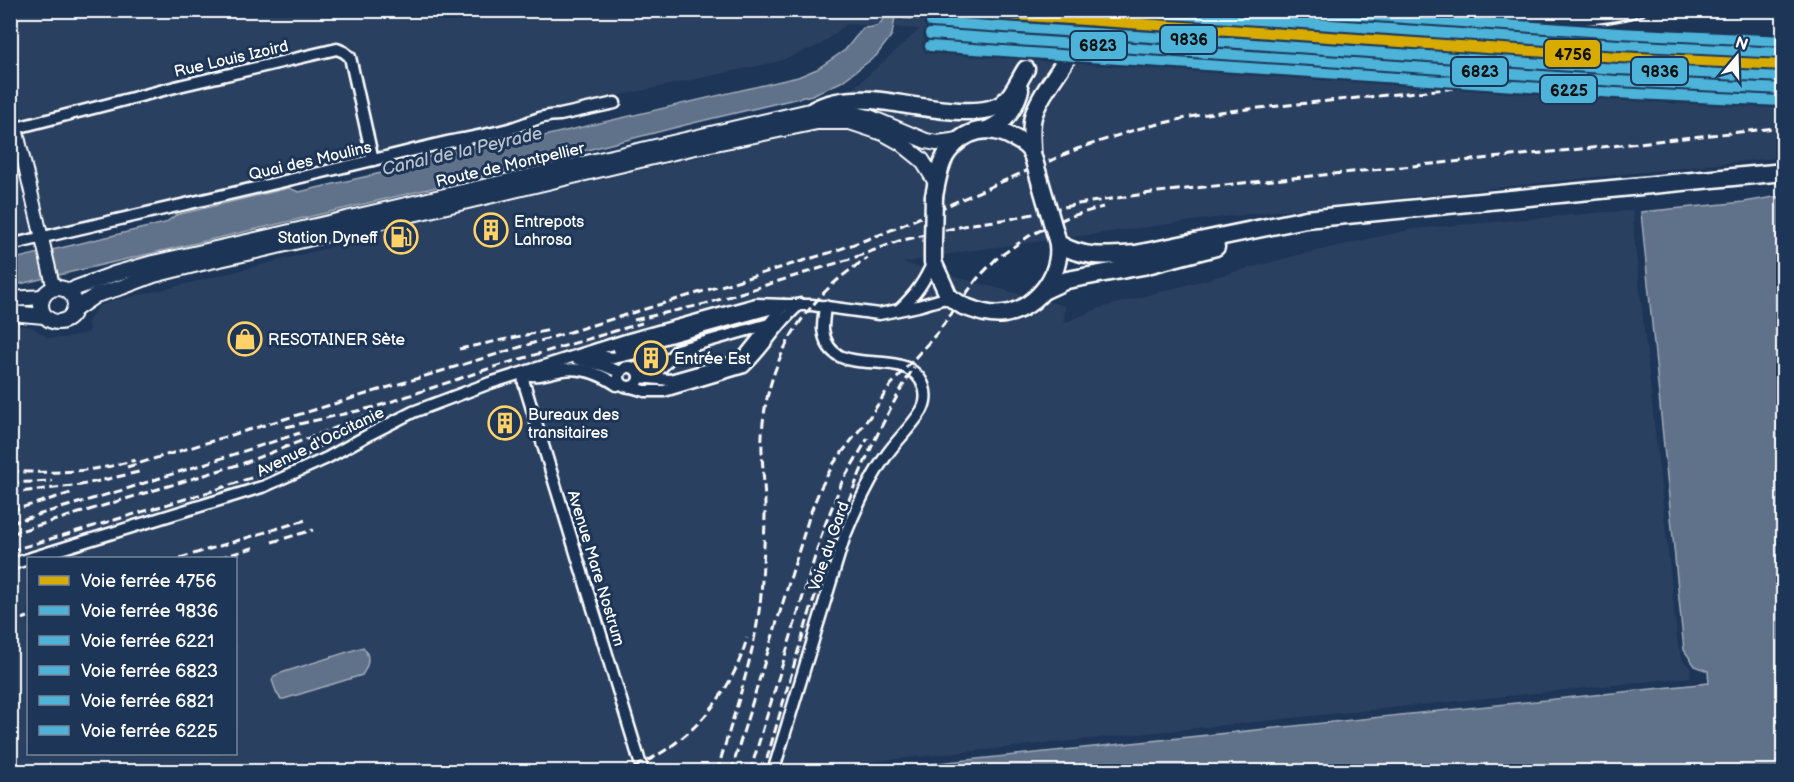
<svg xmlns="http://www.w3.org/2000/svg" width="1794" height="782" font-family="'Balsamiq Sans',sans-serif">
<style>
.built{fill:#2a4161;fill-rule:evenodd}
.water{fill:#617289;stroke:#a0aab8;stroke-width:1.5}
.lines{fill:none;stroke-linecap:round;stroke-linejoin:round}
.minor-casing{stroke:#fff;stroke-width:15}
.tertiary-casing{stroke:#fff;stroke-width:16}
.secondary-casing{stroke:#fff;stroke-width:18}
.primary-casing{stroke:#fff;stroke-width:21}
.minor{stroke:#1d3557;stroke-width:10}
.tertiary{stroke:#1d3557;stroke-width:12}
.secondary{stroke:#1d3557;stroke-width:14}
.primary{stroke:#1d3557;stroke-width:16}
.rail{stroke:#fff;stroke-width:3;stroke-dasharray:9 4.5;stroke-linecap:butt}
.primary-bridge-casing{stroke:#fff;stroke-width:21;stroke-linecap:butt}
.primary-bridge{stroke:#1d3557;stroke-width:16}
.rail-1-casing{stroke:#1d3557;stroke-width:15}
.rail-2-casing{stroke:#1d3557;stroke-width:15}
.rail-3-casing{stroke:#1d3557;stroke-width:15}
.rail-4-casing{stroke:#1d3557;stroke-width:15}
.rail-5-casing{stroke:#1d3557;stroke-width:15}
.rail-6-casing{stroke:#1d3557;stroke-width:15}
.rail-1{stroke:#d8ab00;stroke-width:10}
.rail-2{stroke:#4db3d9;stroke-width:10}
.rail-3{stroke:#4db3d9;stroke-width:10}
.rail-4{stroke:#4db3d9;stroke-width:10}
.rail-5{stroke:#4db3d9;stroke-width:10}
.rail-6{stroke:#4db3d9;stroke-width:10}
.labels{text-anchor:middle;stroke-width:6;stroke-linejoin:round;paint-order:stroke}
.street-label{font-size:16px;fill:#fff;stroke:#1d3557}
.poi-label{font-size:16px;fill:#fff;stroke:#1d3557;text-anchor:start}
.water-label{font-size:18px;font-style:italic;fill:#b8c0ca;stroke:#1d3557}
.line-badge{stroke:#1d3557;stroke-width:2}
.pale-badge-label{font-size:16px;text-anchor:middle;font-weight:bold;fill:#111}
</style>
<rect width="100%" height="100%" fill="#1d3557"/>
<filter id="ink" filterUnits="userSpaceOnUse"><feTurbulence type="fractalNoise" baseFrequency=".0167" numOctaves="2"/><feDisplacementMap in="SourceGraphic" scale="12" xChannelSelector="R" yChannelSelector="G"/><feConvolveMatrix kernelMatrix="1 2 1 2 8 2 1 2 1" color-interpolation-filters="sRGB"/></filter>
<g filter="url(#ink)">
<path class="built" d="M1641,10L1580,32L1783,42V157L1222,217L967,251L903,263L1065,306L1064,323L1100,308L1294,256L1413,229L1607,212L1633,211L1634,235L1678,646L1683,661L1690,667L1691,677L847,764L845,771H11L10,325L32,327L48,338H66L89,332L88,322L92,315L98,307L112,301L174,287L359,240L366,236L384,229L803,133L920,29L847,24L820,45L776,62L617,96L11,239V11ZM28,558H236V754H28Z"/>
<g class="water">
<path d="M888,11H896L892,35L876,56L841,82L812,95L697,122L493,174L11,286L10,260L165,223L176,215L289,188L299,192L407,167L410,161L525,135L527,138L531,139L798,77L817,69L845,50L863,28C880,27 880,25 888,11Z"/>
<path d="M1774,197H1784L1783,771H861L1709,683L1708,671L1695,666L1684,650L1641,212L1744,202Z"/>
<path d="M363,647C371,656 369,665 362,675L284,699H281L277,694L272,680L274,676L281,673Z"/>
</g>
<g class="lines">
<g class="minor-casing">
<g id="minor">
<path d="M1380,10C1421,15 1462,18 1503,20C1550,21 1595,22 1640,10"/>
<path d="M16,128L183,85L337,49L344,52L350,57L373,160"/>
<path d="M10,245C143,213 277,184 410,151C427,147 445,142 463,139C479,136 496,133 512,128C529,123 540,115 560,115L615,103"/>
<path d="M900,309C916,294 924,282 933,262"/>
<path d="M619,349L640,345L784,305H812L879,314L918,306L949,297"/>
<path d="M589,355L613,358L653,349"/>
<path d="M577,359L605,366L620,372"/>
<circle cx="629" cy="377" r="10"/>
<path d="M523,373L524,383L643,772"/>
<path d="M526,374C538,378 550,372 563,370C582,367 602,375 617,385"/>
<path d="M639,377L670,380L741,360L769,325"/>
<path d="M653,377L677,350L769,324L784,305"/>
<path d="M631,387L645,391H664L744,367C765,348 778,322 800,304"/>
<path d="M31,558L265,486L327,458L370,434L413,412L490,383L629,339L756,304L784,305"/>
<path d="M10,565L28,559"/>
<path d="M773,772L844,538C856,508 869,479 888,453C898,439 911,427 920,413C925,406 927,396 924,387C907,340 830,387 823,329C823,322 824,314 825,306"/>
</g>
</g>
<g class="tertiary-casing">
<path id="tertiary" d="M10,130L16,128L52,281L57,288"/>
</g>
<g class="secondary-casing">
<g id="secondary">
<circle cx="58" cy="305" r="17"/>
<path d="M69,292L76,288L114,274L153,263L260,239L814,110L851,113L869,117L926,141L937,143L959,140"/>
<path d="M10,299L43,297"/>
<path d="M74,310L96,295L122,287L154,275L202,263L265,249L691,148L817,122H850L883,133L901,143L922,160L937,184"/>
<path d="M10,313L44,316"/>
</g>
</g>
<g class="primary-casing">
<g id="primary">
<path d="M814,110C830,101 853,99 872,100C901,102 980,122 1003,103C1013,95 1019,80 1026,69"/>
<path d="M989,129C1007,121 1014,109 1020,90"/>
<path d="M1032,152C1032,141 1030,127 1033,117C1039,95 1058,75 1069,54"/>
<path d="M934,196C937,182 939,164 948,152C965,129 990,124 1014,138C1022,142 1031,148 1033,157"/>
<path d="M933,242V262L949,297"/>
<path d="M1059,244C1084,259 1107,256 1136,254L1306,219L1784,172"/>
<path d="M1043,291L1067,280L1143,266L1216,247"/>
<path d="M963,306C977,311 989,316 1004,314C1038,309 1067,269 1056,236"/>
</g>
</g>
<use href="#minor" class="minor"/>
<use href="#tertiary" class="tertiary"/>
<use href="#secondary" class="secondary"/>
<use href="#primary" class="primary"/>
<g class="rail">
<path d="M424,10C458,13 490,13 524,10"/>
<path d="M687,10L714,12L772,11L831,12L1605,66"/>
<path d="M634,320L705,304L853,258L899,241L972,224L1010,219L1078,204L1158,192L1243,183L1611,146L1784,127"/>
<path d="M459,349L550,330"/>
<path d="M286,427L375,407L494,367L642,323"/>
<path d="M127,467L832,252L882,234L1077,149L1137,129L1195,116L1219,112L1605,73L1661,70L1784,73"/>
<path d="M10,471C51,474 96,472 135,460"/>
<path d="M10,483L52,481"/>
<path d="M10,493L81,485L139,472"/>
<path d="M10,511L74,492"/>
<path d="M10,523L126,489L300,433"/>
<path d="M10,534L244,463L366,416"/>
<path d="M272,542L313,530"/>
<path d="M10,551L209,492L281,468L306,456L336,434"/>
<path d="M180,558L309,519"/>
<path d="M219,558L256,547"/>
<path d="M10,623L28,617"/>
<path d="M623,772C683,749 730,701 747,638"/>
<path d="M717,772C734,713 755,656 761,595C763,566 765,536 765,508C765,484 761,459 762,435C766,361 805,296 868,258"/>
<path d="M731,772L810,514L820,489L834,463L871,415L890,386L938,332L977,279L996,259L1029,236L1068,217L1103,207"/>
<path d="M750,772L823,530L842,482L868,438"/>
<path d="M763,772C804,633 838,492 914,367"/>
</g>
<g class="primary-bridge-casing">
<g id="primary-bridge">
<path d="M1031,51L1047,10"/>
<path d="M1069,54L1080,32L1086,10"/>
<path d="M1033,157L1056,236"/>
<path d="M933,242L934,196"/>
<path d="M949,297L963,306"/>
</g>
</g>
<use href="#primary-bridge" class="primary-bridge"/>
<g class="rail-1-casing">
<path id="rail-1" d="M939,10L1618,57L1784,65"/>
</g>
<g class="rail-2-casing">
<path id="rail-2" d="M931,22L1617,69L1783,77"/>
</g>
<g class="rail-3-casing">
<path id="rail-3" d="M1115,10L1619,45L1784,53"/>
</g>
<g class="rail-4-casing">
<path id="rail-4" d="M930,34L1616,81L1783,89"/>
</g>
<g class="rail-5-casing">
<path id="rail-5" d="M1290,10L1619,33L1784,41"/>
</g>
<g class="rail-6-casing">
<path id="rail-6" d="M930,46L1616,93L1782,101"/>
</g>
<use href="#rail-1" class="rail-1"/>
<use href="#rail-2" class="rail-2"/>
<use href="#rail-3" class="rail-3"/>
<use href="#rail-4" class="rail-4"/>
<use href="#rail-5" class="rail-5"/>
<use href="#rail-6" class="rail-6"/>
</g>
</g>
<defs>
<g id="building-ring" transform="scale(1.725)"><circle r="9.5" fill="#1d3557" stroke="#ffd166" stroke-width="1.5"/><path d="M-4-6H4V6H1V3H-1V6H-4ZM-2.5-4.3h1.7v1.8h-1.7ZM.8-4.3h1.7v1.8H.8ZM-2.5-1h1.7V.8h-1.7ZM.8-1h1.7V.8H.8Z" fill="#ffd166"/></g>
<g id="fuel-ring" transform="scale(1.725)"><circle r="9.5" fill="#1d3557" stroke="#ffd166" stroke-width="1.5"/><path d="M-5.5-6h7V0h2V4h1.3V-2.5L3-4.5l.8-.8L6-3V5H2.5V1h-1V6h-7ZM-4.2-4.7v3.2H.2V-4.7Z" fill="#ffd166"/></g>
<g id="shop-ring" transform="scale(1.725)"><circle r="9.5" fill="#1d3557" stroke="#ffd166" stroke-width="1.5"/><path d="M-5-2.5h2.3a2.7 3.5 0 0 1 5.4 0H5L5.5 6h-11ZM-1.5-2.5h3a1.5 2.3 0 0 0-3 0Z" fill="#ffd166"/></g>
</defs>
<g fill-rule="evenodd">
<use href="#building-ring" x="491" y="230"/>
<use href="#fuel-ring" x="401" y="237"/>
<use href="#shop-ring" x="245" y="339"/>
<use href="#building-ring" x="651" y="358"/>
<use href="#building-ring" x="505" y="423"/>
</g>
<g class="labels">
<g class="street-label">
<text transform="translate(231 58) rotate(-13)" y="6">Rue Louis Izoird</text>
<text transform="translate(310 160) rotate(-13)" y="6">Quai des Moulins</text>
<text transform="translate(510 164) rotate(-13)" y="6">Route de Montpellier</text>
<text transform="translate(320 441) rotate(-26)" y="6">Avenue d'Occitanie</text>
<text transform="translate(828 546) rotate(-71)" y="6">Voie du Gard</text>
<text transform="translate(597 568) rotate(73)" y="6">Avenue Mare Nostrum</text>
</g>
<g class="poi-label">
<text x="514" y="227">Entrepots<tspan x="514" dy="18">Lahrosa</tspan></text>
<text x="378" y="243" text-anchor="end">Station Dyneff</text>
<text x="268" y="345">RESOTAINER Sète</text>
<text x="674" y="364">Entrée Est</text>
<text x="528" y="420">Bureaux des<tspan x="528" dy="18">transitaires</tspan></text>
</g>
<g class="water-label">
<text transform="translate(462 151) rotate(-13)" y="6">Canal de la Peyrade</text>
</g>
</g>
<g class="line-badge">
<rect x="1160" y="25" width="57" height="29" rx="6" fill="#4db3d9"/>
<rect x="1070" y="31" width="57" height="29" rx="6" fill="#4db3d9"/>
<rect x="1544" y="39" width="57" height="29" rx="6" fill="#d8ab00"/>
<rect x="1631" y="57" width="57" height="28" rx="6" fill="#4db3d9"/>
<rect x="1451" y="57" width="57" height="29" rx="6" fill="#4db3d9"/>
<rect x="1540" y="75" width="57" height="29" rx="6" fill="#4db3d9"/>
</g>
<g class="pale-badge-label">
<text x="1189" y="45">9836</text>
<text x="1098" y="51">6823</text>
<text x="1573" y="60">4756</text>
<text x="1660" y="77">9836</text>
<text x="1480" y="77">6823</text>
<text x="1569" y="96">6225</text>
</g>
<rect width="1794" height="782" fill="none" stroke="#1d3557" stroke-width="36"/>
<rect x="18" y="18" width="1758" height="746" fill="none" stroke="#fff" stroke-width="2" filter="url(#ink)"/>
<rect x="27" y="557" width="210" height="198" fill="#1d3557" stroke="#77869a" stroke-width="1.5"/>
<rect x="39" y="576" width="30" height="9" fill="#d8ab00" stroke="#77869a" stroke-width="1.5"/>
<text x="81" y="587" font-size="18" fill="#ffffff">Voie ferrée 4756</text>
<rect x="39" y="606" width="30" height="9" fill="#4db3d9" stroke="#77869a" stroke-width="1.5"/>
<text x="81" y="617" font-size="18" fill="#ffffff">Voie ferrée 9836</text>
<rect x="39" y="636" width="30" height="9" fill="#4db3d9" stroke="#77869a" stroke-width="1.5"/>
<text x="81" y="647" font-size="18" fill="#ffffff">Voie ferrée 6221</text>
<rect x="39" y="666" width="30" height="9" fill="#4db3d9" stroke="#77869a" stroke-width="1.5"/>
<text x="81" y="677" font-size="18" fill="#ffffff">Voie ferrée 6823</text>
<rect x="39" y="696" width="30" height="9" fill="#4db3d9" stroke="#77869a" stroke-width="1.5"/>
<text x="81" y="707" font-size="18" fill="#ffffff">Voie ferrée 6821</text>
<rect x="39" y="726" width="30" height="9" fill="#4db3d9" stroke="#77869a" stroke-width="1.5"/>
<text x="81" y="737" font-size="18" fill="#ffffff">Voie ferrée 6225</text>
<g transform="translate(1737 57) rotate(19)" stroke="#1d3557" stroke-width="4.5" paint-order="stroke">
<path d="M0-4.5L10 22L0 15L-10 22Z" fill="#ffffff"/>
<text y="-9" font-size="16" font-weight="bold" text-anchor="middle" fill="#ffffff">N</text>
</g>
</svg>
